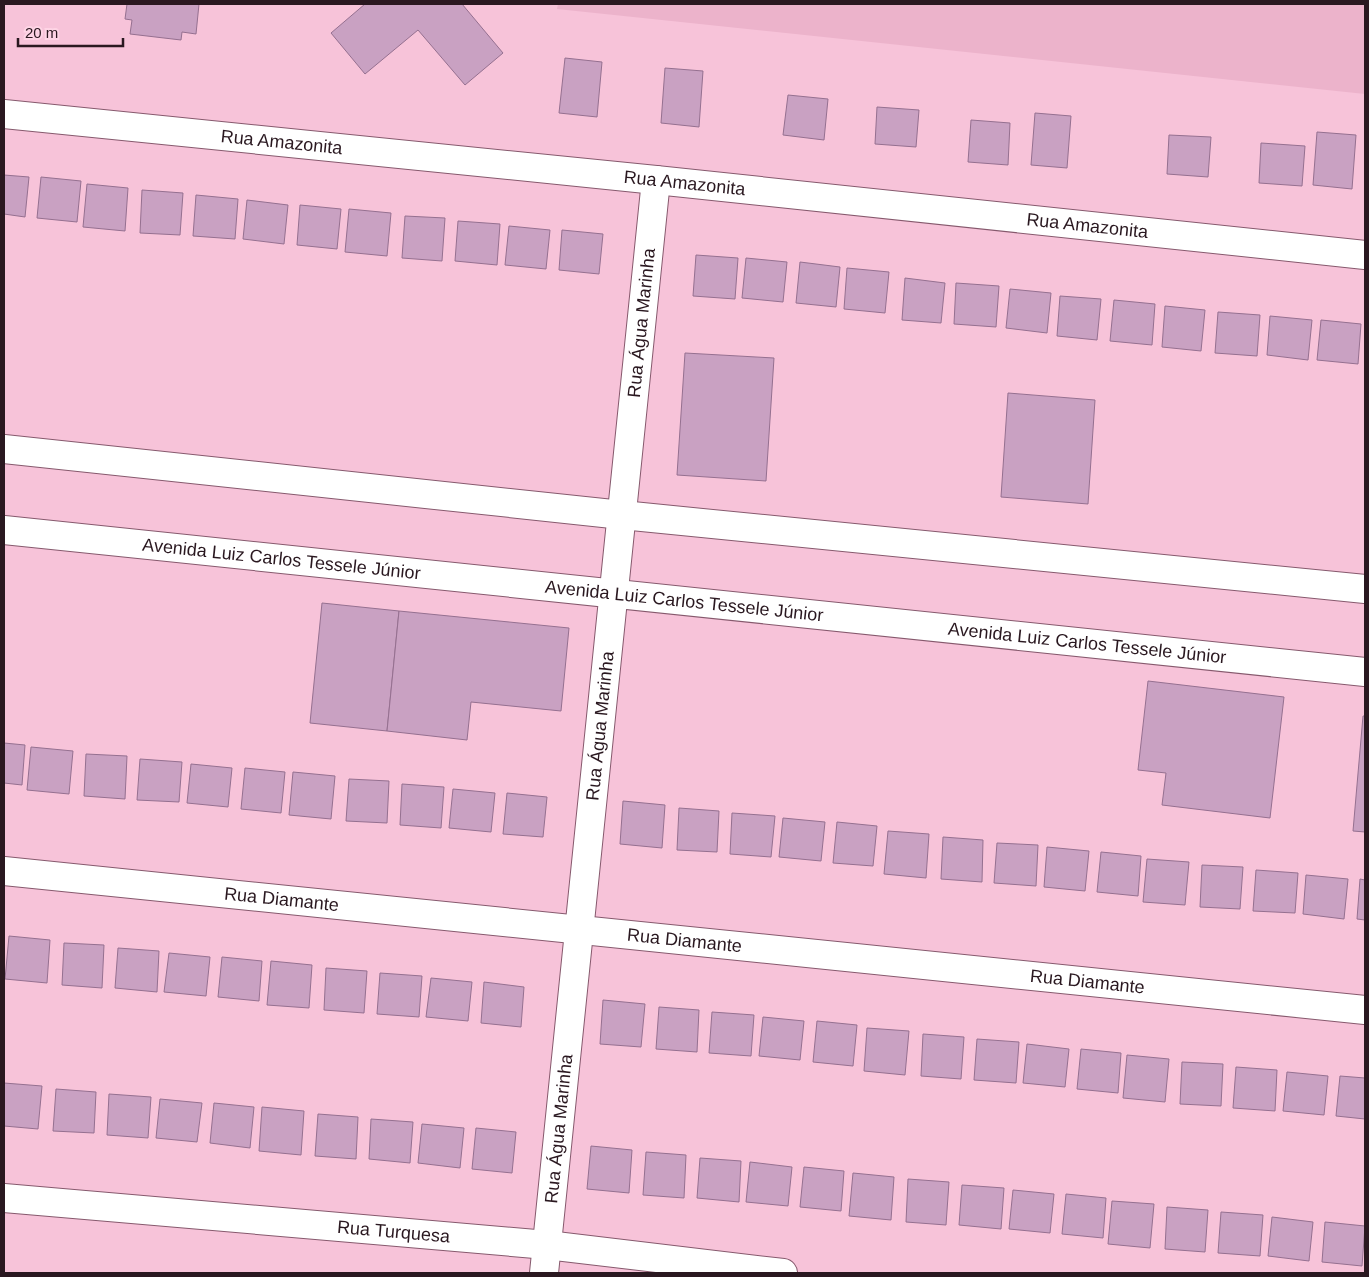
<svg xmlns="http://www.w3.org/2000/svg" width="1369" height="1277" font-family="Helvetica,sans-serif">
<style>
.built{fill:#ecb3cb}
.building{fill:#c9a1c2;stroke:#957090}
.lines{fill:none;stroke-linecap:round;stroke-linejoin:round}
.minor-casing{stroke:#86596d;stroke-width:30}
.minor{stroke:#fff;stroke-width:28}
.labels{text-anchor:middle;stroke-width:4;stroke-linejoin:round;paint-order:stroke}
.street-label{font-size:18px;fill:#2a1820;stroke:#fed4e5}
</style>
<rect width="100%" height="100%" fill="#f7c3d9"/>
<path class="built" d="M558,4H1365V94L557,9Z"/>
<g class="building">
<path d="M127,4H199L196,34L182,32L181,40L130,34L132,20L125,19Z"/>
<path d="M365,4H462L503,53L465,85L418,30L365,74L331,33Z"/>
<path d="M565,58L602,62L597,117L559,113Z"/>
<path d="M665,68L703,71L699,127L661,123Z"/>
<path d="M788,95L828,99L824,140L783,135Z"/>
<path d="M877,107L919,110L916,147L875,144Z"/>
<path d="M1035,113L1071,116L1067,168L1031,165Z"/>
<path d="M971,120L1010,123L1008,165L968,162Z"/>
<path d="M1317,132L1356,135L1352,189L1313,185Z"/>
<path d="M1169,135L1211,137L1208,177L1167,174Z"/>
<path d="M1261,143L1305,146L1302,186L1259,183Z"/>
<path d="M4,175L29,177L25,217L4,214Z"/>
<path d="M41,177L81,181L77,222L37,218Z"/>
<path d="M87,184L128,188L125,231L83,227Z"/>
<path d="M142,190L183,193L180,235L140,233Z"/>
<path d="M196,195L238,199L235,239L193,236Z"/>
<path d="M247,200L288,205L284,244L243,239Z"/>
<path d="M300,205L341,209L337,249L297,245Z"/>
<path d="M349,209L391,213L387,256L345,252Z"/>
<path d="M405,216L445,218L442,261L402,258Z"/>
<path d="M458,221L500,224L497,265L455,261Z"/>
<path d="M509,226L550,230L546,269L505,265Z"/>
<path d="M562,230L603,234L599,274L559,270Z"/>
<path d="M696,255L738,258L735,299L693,296Z"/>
<path d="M746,258L787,262L783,302L742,298Z"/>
<path d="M800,262L840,267L836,307L796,303Z"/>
<path d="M847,268L889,272L885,313L844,309Z"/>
<path d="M905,278L945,283L941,323L902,320Z"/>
<path d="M956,283L999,286L996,327L954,324Z"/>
<path d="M1010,289L1051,293L1047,333L1006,328Z"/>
<path d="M1060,296L1101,299L1097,340L1057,336Z"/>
<path d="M1114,300L1155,304L1152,345L1110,341Z"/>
<path d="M1165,306L1205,310L1201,351L1162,347Z"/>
<path d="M1218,312L1260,315L1257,356L1215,353Z"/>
<path d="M1270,316L1312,320L1308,360L1267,355Z"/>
<path d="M1321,320L1361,324L1358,364L1317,360Z"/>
<path d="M685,353L774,358L766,481L677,475Z"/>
<path d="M1008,393L1095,400L1088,504L1001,497Z"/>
<path d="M322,603L399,611L387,731L310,723Z"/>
<path d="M399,611L569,628L561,711L471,702L467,740L387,731Z"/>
<path d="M1148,681L1284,697L1270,818L1162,805L1166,773L1138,770Z"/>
<path d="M1363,716H1365V832L1353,831Z"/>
<path d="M4,743L25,745L22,785L4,783Z"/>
<path d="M31,747L73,751L69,794L27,790Z"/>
<path d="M86,754L127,756L125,799L84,796Z"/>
<path d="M140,759L182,762L179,802L137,800Z"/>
<path d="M191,764L232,768L228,807L187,803Z"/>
<path d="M245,768L285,772L281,813L241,809Z"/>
<path d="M293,772L335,776L331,819L289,815Z"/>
<path d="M349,779L389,781L387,823L346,821Z"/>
<path d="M402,784L444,787L441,828L400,825Z"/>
<path d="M453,789L495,793L491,832L449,828Z"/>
<path d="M507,793L547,797L543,837L503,834Z"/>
<path d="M623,801L665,805L662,848L620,844Z"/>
<path d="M679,808L719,811L717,852L677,850Z"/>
<path d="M732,813L775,816L771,857L730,854Z"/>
<path d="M783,818L825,822L821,861L779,857Z"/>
<path d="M837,822L877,826L873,866L833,863Z"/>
<path d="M888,831L929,834L926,878L884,874Z"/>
<path d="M943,837L983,840L982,882L941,879Z"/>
<path d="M997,843L1038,845L1036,886L994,883Z"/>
<path d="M1047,847L1089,851L1085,891L1044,887Z"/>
<path d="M1101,852L1141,856L1138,896L1097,892Z"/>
<path d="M1147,859L1189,862L1185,905L1143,902Z"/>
<path d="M1202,865L1243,867L1240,909L1200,907Z"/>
<path d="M1256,870L1298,873L1295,913L1253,911Z"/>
<path d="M1306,875L1348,879L1344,919L1303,914Z"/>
<path d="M1360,879L1365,880V920L1357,919Z"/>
<path d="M9,936L50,940L47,983L5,979Z"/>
<path d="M64,943L104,945L102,988L62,985Z"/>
<path d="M118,948L159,951L157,992L115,988Z"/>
<path d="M169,953L210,957L206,996L164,992Z"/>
<path d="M222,957L262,961L259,1001L218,997Z"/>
<path d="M271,961L312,965L309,1008L267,1005Z"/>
<path d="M326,968L367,971L364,1013L324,1010Z"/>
<path d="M380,973L422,976L419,1017L377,1014Z"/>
<path d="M431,978L472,982L468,1021L426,1017Z"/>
<path d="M484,982L524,987L521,1027L481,1023Z"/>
<path d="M603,1000L645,1004L641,1047L600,1044Z"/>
<path d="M659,1007L699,1010L697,1052L656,1049Z"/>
<path d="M712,1012L754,1015L751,1056L709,1053Z"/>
<path d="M763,1017L804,1021L800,1060L759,1056Z"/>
<path d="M817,1021L857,1025L853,1066L813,1062Z"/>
<path d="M867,1028L909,1031L905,1075L864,1071Z"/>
<path d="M923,1034L964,1037L961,1079L921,1076Z"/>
<path d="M977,1039L1019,1042L1016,1083L974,1080Z"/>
<path d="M1027,1044L1069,1049L1065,1087L1023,1083Z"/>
<path d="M1081,1049L1121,1053L1118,1093L1077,1089Z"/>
<path d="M1127,1055L1169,1059L1165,1102L1123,1098Z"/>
<path d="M1182,1062L1223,1064L1221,1106L1180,1104Z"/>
<path d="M1236,1067L1277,1070L1275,1111L1233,1108Z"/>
<path d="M1287,1072L1328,1076L1324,1115L1283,1111Z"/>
<path d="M1340,1076L1365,1078V1119L1336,1116Z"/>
<path d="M4,1083L42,1086L38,1129L4,1126Z"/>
<path d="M56,1089L96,1092L94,1133L53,1131Z"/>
<path d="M109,1094L151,1097L148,1138L107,1135Z"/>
<path d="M160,1099L202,1103L197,1142L156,1138Z"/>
<path d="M214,1103L254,1107L250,1148L210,1143Z"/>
<path d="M262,1107L304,1111L301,1155L259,1151Z"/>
<path d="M318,1114L358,1117L356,1159L315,1156Z"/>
<path d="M371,1119L413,1122L410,1163L369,1159Z"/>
<path d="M422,1124L464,1128L460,1168L418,1163Z"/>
<path d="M476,1128L516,1132L512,1173L472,1169Z"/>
<path d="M591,1146L632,1150L629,1193L587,1189Z"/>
<path d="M646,1152L686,1155L684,1198L643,1195Z"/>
<path d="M700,1158L741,1161L739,1202L697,1198Z"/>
<path d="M750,1162L792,1167L788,1206L746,1202Z"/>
<path d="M804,1167L844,1171L841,1211L800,1207Z"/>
<path d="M853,1173L894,1177L891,1220L849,1216Z"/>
<path d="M908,1179L949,1182L946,1225L906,1222Z"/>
<path d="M962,1185L1004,1188L1001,1229L959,1225Z"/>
<path d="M1013,1190L1054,1194L1050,1233L1009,1229Z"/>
<path d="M1066,1194L1106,1198L1103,1238L1062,1234Z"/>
<path d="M1112,1201L1154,1204L1150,1248L1108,1244Z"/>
<path d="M1167,1207L1208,1210L1205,1252L1165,1249Z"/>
<path d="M1221,1212L1263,1215L1260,1256L1218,1253Z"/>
<path d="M1272,1217L1313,1222L1309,1261L1268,1256Z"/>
<path d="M1325,1222L1365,1226L1362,1266L1322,1262Z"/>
</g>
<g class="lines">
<g class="minor-casing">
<g id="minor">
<path id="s1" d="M4,114L656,180L1365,255"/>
<path d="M4,449L622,515L1365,589"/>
<path id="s2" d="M4,530L1365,672"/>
<path id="s3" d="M4,871L1365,1010"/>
<path id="s4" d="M4,1198L547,1245L783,1273"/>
<path id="s5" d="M544,1273L656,180"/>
</g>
</g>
<use href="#minor" class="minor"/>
</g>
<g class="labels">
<g class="street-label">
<text dy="6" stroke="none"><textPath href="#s1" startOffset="279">Rua Amazonita</textPath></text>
<text dy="6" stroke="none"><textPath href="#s1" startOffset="684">Rua Amazonita</textPath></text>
<text dy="6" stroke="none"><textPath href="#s1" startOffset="1089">Rua Amazonita</textPath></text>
<text dy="6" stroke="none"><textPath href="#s5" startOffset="955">Rua Água Marinha</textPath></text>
<text dy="6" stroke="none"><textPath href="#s2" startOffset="279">Avenida Luiz Carlos Tessele Júnior</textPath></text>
<text dy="6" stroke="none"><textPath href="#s2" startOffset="684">Avenida Luiz Carlos Tessele Júnior</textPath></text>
<text dy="6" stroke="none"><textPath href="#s2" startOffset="1089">Avenida Luiz Carlos Tessele Júnior</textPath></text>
<text dy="6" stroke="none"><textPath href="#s5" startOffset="550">Rua Água Marinha</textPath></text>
<text dy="6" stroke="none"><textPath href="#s3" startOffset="279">Rua Diamante</textPath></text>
<text dy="6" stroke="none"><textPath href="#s3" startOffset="684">Rua Diamante</textPath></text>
<text dy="6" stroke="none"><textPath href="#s3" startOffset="1089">Rua Diamante</textPath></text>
<text dy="6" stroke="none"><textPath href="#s5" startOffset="145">Rua Água Marinha</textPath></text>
<text dy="6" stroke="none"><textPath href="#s4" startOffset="391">Rua Turquesa</textPath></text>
</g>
</g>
<rect width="1369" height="1277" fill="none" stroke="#2a1820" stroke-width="10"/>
<path d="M18 38v8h105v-8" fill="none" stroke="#2a1820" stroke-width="2.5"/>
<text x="25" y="38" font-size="15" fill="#2a1820" stroke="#fed4e5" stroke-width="4" paint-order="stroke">20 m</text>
</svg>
